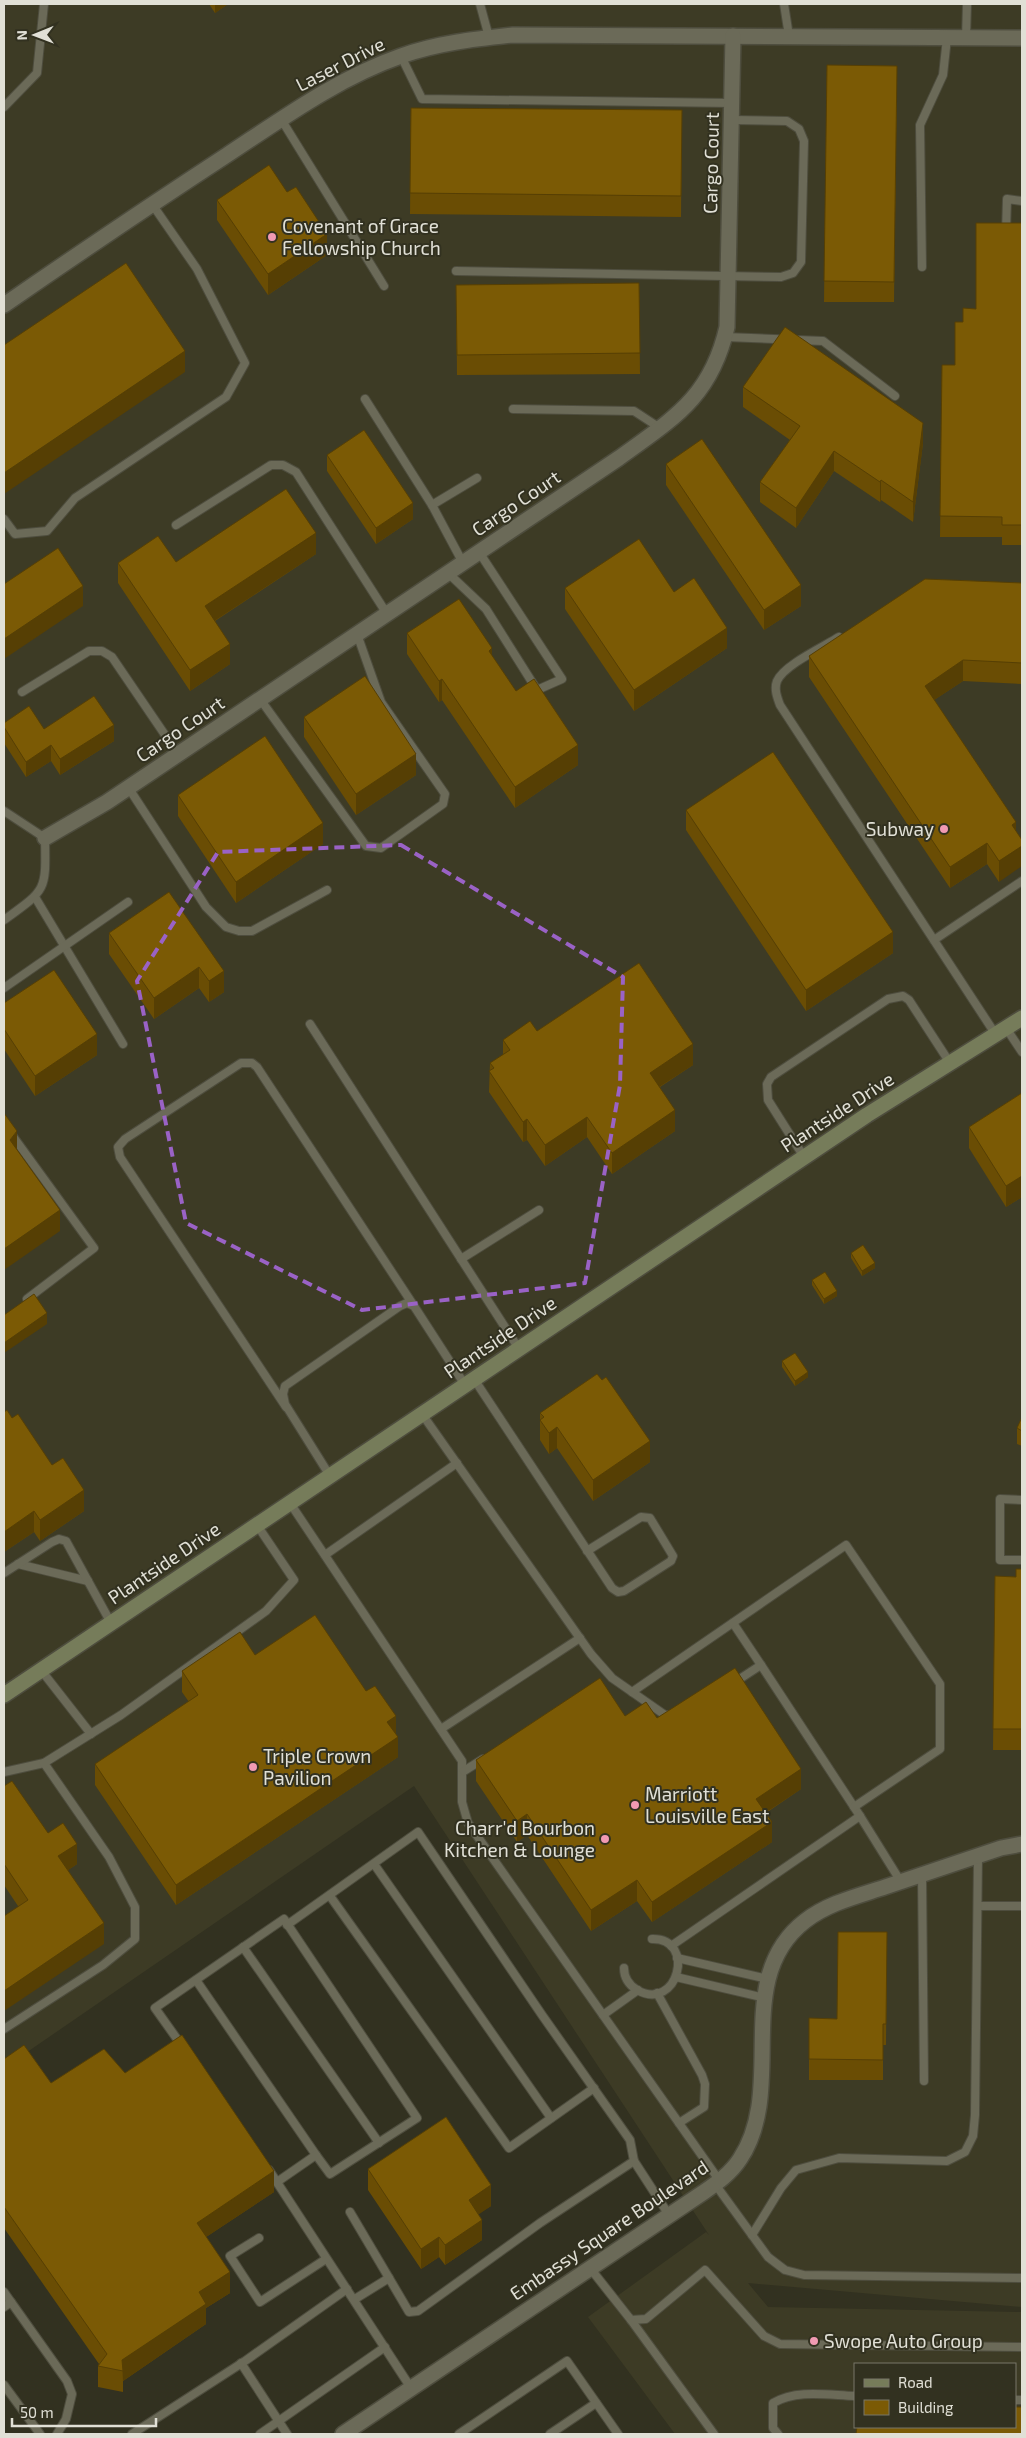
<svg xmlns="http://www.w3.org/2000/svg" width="1026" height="2438" font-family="'Exo 2',sans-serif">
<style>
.built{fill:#3d3b25;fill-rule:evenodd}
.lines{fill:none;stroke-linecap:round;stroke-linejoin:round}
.lane-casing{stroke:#4e4d3e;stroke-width:10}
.street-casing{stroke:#4e4d3e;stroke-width:18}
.secondary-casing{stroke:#4e4d3e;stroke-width:18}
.lane{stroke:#6b6a58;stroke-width:8}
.street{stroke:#6b6a58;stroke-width:15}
.secondary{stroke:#767c5a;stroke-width:15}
.wall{fill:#6a4d04}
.shaded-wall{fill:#563f04}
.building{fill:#7b5a05;stroke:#563f04}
.marked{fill:none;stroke:#9a62c6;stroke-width:4;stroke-dasharray:10 6;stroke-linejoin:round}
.poi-dot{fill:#f19ab3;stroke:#323120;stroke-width:2}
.labels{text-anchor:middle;stroke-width:4;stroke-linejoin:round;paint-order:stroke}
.street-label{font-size:19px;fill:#e1e0d6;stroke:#323120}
.poi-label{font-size:19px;fill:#e1e0d6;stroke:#323120;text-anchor:start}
</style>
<rect width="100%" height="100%" fill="#323120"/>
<path class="built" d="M4,4H1022V2307L748,2283L768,2307L1022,2312V2434H675L588,2317L706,2232L709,2235L414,1786L4,2068ZM855,2364H1015V2427H855Z"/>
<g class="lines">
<g class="lane-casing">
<g id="lane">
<path d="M480,4L489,37"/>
<path d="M784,4L789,36"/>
<path d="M966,38L967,4"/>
<path d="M401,56L422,99L732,103"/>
<path d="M4,107L37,73L44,4"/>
<path d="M281,119L384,286"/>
<path d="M1006,232L1007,199L1022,201"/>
<path d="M922,267L920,125L943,75L947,38"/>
<path d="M456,271L781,277L793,273L801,262L804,141L799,129L787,121L732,120"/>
<path d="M725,337L823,341L895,396"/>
<path d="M365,399L432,505"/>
<path d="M513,409L634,411L660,428"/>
<path d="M4,519L15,534L47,531L75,498L226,397L245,363L197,269L152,204"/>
<path d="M176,525L271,465H283L296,472L387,614"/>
<path d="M463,563L432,505L477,478"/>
<path d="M448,573L486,609L537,690L562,679L479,552"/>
<path d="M839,637C823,647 784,665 777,681C774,689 777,697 780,705L996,1035"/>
<path d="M22,692L89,651H102L112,657L178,754"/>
<path d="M260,699L366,846L381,848L443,804L445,794L381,702L357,634"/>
<path d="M128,787L206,907L226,927L239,931H252L327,890"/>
<path d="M4,811L45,838C46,891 47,889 4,920"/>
<path d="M35,897L123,1044"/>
<path d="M934,940L1022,881"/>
<path d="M4,988L128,902"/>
<path d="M310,1024L519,1349"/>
<path d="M1006,1028L1022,1052"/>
<path d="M4,1124L94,1248L27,1299"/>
<path d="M804,1157L768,1100L767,1084L771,1077L888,999L903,996L909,1000L950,1063"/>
<path d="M461,1259L539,1210"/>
<path d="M474,1379L612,1588L618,1592L624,1591L671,1561L673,1556L650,1518L641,1517L587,1551"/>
<path d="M286,1407L120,1157L118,1147L125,1139L241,1063H252L257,1067L414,1306"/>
<path d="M422,1414L591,1654L612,1678L665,1715H672"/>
<path d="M330,1476L285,1404L283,1394L285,1386L400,1306L407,1303L414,1306L465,1385"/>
<path d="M1022,1500L1000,1499V1560H1022"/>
<path d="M290,1503L462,1761V1802L468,1823L719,2180"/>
<path d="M325,1555L457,1463"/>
<path d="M18,1564L88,1581"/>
<path d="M4,1573L52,1542L59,1539L66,1541L111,1623"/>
<path d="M733,1623L761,1665"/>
<path d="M41,1670L91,1734"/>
<path d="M735,1682L761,1665L860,1816"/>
<path d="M632,1692L846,1545L940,1684V1749L854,1807"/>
<path d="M441,1729L580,1638"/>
<path d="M464,1771L483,1759"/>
<path d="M4,1772L44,1763"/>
<path d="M374,1864L551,2118"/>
<path d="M922,1874L924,2081"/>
<path d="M330,1896L509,2148L594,2088"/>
<path d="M978,1906H1022"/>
<path d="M287,1925L418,1832L542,2015L630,2140L634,2161L540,2223L418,2311L409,2312L389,2278L355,2299"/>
<path d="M671,1946L860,1816L901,1882"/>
<path d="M243,1947L379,2143"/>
<path d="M677,1958L768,1979"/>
<path d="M624,1968C624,1977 629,1985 637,1990C678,2013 697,1938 652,1939"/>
<path d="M676,1977L765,1998"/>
<path d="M196,1980L316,2155"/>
<path d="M657,1993L702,2075L705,2084L704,2107L679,2123"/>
<path d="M603,2015L638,1990"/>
<path d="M4,2029L103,1965L135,1939V1907L109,1857L44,1763L121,1715L266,1611L294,1580L257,1525"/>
<path d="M182,2046L155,2008L284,1919L417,2118L330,2174L316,2155L277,2182"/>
<path d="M634,2161L669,2215"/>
<path d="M269,2170L411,2388"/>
<path d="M715,2184L768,2257L785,2270L804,2275L1022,2278"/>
<path d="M350,2212L389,2278"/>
<path d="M752,2235L781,2188L796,2170L839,2158L947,2161L965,2152L973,2136L975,2115L978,1856"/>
<path d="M259,2238L230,2256L260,2302L326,2259"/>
<path d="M590,2268L631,2320L646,2319L705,2270L764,2336L780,2344L1022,2347"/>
<path d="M4,2292L11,2302"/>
<path d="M4,2307L11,2302L67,2381L72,2394L66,2419L57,2434"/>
<path d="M631,2320L714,2434"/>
<path d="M241,2363L287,2434"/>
<path d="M4,2385L40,2434"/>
<path d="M1015,2400H1022"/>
<path d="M132,2434L245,2361L347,2289"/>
<path d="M260,2434L385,2347"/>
<path d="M459,2434L567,2361L618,2434"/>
<path d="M550,2434L596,2403"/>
<path d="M778,2434L773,2428V2403C797,2389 827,2395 855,2396"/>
</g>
</g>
<g class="street-casing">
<g id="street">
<path d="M4,305C78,254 152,204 227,155C283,118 338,78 401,56C437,43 475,39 513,35L1022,38"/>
<path d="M45,838L107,802L619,458C674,418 711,397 727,327L733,36"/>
<path d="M343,2434L704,2192C717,2183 731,2173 740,2159C788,2087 730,1979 805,1921C828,1903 858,1896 885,1887C924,1874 962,1861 1001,1848L1022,1844"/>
</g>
</g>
<g class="secondary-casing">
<path id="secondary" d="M4,1695L867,1115L1022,1018"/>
</g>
<use href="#lane" class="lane"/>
<use href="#street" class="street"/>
<use href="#secondary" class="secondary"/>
</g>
<g class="wall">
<path d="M209,4H228L215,13Z"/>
<path d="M827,65L897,66L894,302H824Z"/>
<path d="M411,108L682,110L681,217L410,214Z"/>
<path d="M217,200L327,255L268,295L217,220Z"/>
<path d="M1022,223V545H1002V537H940L942,365H955L963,322L976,309Z"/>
<path d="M639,283L640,374L457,375L456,285Z"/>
<path d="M743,387L923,443L913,522L881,500L880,502L834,471L796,528L760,502V482L790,440L743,407Z"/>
<path d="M327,455L413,519L376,544L327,471Z"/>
<path d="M666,464L801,606L764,630L666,485Z"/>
<path d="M316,554L215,621L230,664L190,691L118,583V563L176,562Z"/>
<path d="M1022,583V684L963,681L934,700L1016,822L999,882L987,864L950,888L809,677V656Z"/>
<path d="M565,588L674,592L727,648L634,711L565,609Z"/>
<path d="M407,633L492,656L516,691L578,765L515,808L442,700L439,702L407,654Z"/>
<path d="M304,717L416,775L356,815L304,737Z"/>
<path d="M4,723L114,741L60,775L51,761L26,777L4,743Z"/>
<path d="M178,795L323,844L236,903L178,816Z"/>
<path d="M686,810L893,953L806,1011L686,830Z"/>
<path d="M169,892L224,992L209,1002L199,988L154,1019L109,954V933Z"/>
<path d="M4,1003L97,1055L35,1096L4,1049Z"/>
<path d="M537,1031L693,1065L660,1087L675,1131L612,1174L587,1137L545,1166L527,1140L523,1142L489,1092L490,1063L503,1055V1040Z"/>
<path d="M1022,1093V1197L1006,1207L969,1148V1127Z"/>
<path d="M851,1253L875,1268L862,1276L851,1258Z"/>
<path d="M812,1280L837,1296L824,1304L812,1285Z"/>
<path d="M782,1361L808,1377L795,1386L782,1367Z"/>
<path d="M4,1412L12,1418L52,1465L84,1511L40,1541L34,1532L4,1552Z"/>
<path d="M540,1413L650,1462L593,1501L557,1448L549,1454L540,1440Z"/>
<path d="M1022,1417V1446L1017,1444V1428Z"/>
<path d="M1022,1569V1750H993L995,1576L1016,1577Z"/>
<path d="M255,1655L396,1734L398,1757L176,1905L95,1785V1764L189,1702L182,1692V1671Z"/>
<path d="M625,1716L657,1718L801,1789L766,1813L772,1842L652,1922L637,1901L591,1931L527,1835L517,1842L476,1781V1760Z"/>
<path d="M4,1786L77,1864L68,1870L104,1944L18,1906L4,1885Z"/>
<path d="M887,1932L886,2045H883V2080H809V2018L837,2019Z"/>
<path d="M4,2059L51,2083L125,2073L274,2192L206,2237L230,2293L206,2308V2324L123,2381V2392L98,2387V2366L99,2364L4,2228Z"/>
<path d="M368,2169L491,2206L478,2214L482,2240L445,2265L439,2257L421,2269L368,2190Z"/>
</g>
<g class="shaded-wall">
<path d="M215,4H228L215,13Z"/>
<path d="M327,234V255L268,295V274Z"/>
<path d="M185,351V372L4,494V473Z"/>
<path d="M923,423V443L913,522V502Z"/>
<path d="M834,451V471L796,528V508Z"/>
<path d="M881,480V500L880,502V482Z"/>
<path d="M413,503V519L376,544V528Z"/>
<path d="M316,533V554L205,627V606Z"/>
<path d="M801,585V606L764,630V610Z"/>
<path d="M83,586V606L4,659V639Z"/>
<path d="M727,628V648L634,711V690Z"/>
<path d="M230,644V664L190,691V670Z"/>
<path d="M492,648V669L489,651Z"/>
<path d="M963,660V681L925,706V686Z"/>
<path d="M442,679V700L439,702V681Z"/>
<path d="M114,725V741L60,775V759Z"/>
<path d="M51,745V761L26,777V762Z"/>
<path d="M578,745V765L515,808V787Z"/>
<path d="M416,754V775L356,815V794Z"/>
<path d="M1016,822V843L1012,825Z"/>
<path d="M323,823V844L236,903V882Z"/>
<path d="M987,843V864L950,888V867Z"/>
<path d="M1022,846V866L999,882V861Z"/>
<path d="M893,932V953L806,1011V990Z"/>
<path d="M199,967V988L154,1019V998Z"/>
<path d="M224,971V992L209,1002V981Z"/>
<path d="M97,1034V1055L35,1096V1076Z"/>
<path d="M693,1044V1065L650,1093V1073Z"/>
<path d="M675,1110V1131L612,1174V1153Z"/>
<path d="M587,1117V1137L545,1166V1145Z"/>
<path d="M527,1119V1140L523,1142V1122Z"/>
<path d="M17,1131V1152L10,1140Z"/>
<path d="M1022,1176V1197L1006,1207V1186Z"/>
<path d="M60,1210V1231L4,1270V1249Z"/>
<path d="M875,1263V1268L862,1276V1271Z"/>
<path d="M837,1291V1296L824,1304V1299Z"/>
<path d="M47,1313V1324L4,1353V1343Z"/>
<path d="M808,1372V1377L795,1386V1381Z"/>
<path d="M557,1427V1448L549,1454V1433Z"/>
<path d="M650,1441V1462L593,1501V1480Z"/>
<path d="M84,1490V1511L40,1541V1520Z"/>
<path d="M34,1511V1532L4,1552V1532Z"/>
<path d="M396,1716V1737L387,1722Z"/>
<path d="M398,1737V1757L176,1905V1885Z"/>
<path d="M801,1769V1789L756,1819V1799Z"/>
<path d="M527,1814V1835L517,1842V1821Z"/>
<path d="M772,1822V1842L652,1922V1902Z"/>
<path d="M77,1844V1864L58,1877V1856Z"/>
<path d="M637,1880V1901L591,1931V1910Z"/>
<path d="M104,1923V1944L4,2011V1991Z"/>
<path d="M274,2171V2192L197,2243V2223Z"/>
<path d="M491,2185V2206L469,2221V2200Z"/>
<path d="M482,2220V2240L445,2265V2245Z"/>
<path d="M439,2237V2257L421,2269V2249Z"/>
<path d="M230,2272V2293L206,2308V2324L123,2381L122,2360L199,2292Z"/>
</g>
<g class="building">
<path d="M827,65L897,66L894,282L824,281Z"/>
<path d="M411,108L682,110L681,196L410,193Z"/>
<path d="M269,165L287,192L296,187L327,234L268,274L217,200Z"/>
<path d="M976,223H1022V525H1002V517L940,516L942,365H955V322H963V308L976,309Z"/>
<path d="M126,263L185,351L4,473V345Z"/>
<path d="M639,283L640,353L457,355L456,285Z"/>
<path d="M785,327L923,423L913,502L881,480L880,482L834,451L796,508L760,482L800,426L743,387Z"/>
<path d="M364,430L413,503L376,528L327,455Z"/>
<path d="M702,439L801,585L764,610L666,464Z"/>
<path d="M286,489L316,533L205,606L230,644L190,670L118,563L158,536L176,562Z"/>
<path d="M639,539L674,592L694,578L727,628L634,690L565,588Z"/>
<path d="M58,548L83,586L4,639V584Z"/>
<path d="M925,579L1022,583V663L963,660L925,686L1016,822L1012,825L1022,840V846L999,861L987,843L950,867L809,656Z"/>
<path d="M459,599L492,648L489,651L516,691L534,679L578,745L515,787L442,679L439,681L407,633Z"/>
<path d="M365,676L416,754L356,794L304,717Z"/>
<path d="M94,696L114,725L60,759L51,745L26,762L4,727V723L29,706L44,729Z"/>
<path d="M265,736L323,823L236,882L178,795Z"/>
<path d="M773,752L893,932L806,990L686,810Z"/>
<path d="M169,892L224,971L209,981L199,967L154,998L109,933Z"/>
<path d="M639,963L693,1044L650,1073L675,1110L612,1153L587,1117L545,1145L527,1119L523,1122L489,1071L494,1068L490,1063L510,1050L503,1040L530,1021L537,1031Z"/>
<path d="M54,970L97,1034L35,1076L4,1029V1003Z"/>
<path d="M1022,1093V1176L1006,1186L969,1127Z"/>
<path d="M4,1113L17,1131L10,1140L60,1210L4,1249Z"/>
<path d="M863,1245L875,1263L862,1271L851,1253Z"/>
<path d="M825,1272L837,1291L824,1299L812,1280Z"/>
<path d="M34,1294L47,1313L4,1343V1315Z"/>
<path d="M795,1353L808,1372L795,1381L782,1361Z"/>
<path d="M597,1374L602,1380L606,1377L650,1441L593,1480L557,1427L549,1433L540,1420L544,1417L540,1413Z"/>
<path d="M7,1410L12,1418L18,1414L52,1465L63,1458L84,1490L40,1520L34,1511L4,1532V1412Z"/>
<path d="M1022,1417V1431L1017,1428Z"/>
<path d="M1016,1569H1022V1729H993L995,1576L1016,1577Z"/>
<path d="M315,1615L366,1691L375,1686L396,1716L387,1722L398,1737L176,1885L95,1764L198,1695L182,1671L240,1632L255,1655Z"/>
<path d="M735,1668L801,1769L756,1799L772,1822L652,1902L637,1880L591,1910L527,1814L517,1821L476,1760L600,1678L625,1716L646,1702L657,1718Z"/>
<path d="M12,1781L48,1833L63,1823L77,1844L58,1856L104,1923L4,1991V1916L28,1900L4,1864V1786Z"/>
<path d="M838,1932H887L886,2024H883V2060L809,2059V2018L837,2019Z"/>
<path d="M182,2035L274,2171L197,2223L230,2272L199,2292L206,2304L122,2360L123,2371L98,2366L107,2354L4,2207V2059L24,2045L51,2083L104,2049L125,2073Z"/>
<path d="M446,2117L491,2185L469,2200L482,2220L445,2245L439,2237L421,2249L368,2169Z"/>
<path d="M1015,2407H1022V2434H856L857,2427H1015Z"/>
</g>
<path class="marked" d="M401,845L623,977L620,1085L585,1283L362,1310L186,1223L137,981L218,852Z"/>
<g class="poi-dot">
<circle cx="272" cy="237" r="5"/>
<circle cx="944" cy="829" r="5"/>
<circle cx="253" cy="1767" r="5"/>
<circle cx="635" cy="1805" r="5"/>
<circle cx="605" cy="1839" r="5"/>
<circle cx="814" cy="2341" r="5"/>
</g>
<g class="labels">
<g class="street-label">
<text transform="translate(340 64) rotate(-27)" y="7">Laser Drive</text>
<text transform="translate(711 163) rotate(-89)" y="7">Cargo Court</text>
<text transform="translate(516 503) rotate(-34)" y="7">Cargo Court</text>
<text transform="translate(180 729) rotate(-34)" y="7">Cargo Court</text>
<text transform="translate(837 1112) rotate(-33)" y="7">Plantside Drive</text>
<text transform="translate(500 1337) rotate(-34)" y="7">Plantside Drive</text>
<text transform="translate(164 1563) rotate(-34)" y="7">Plantside Drive</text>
<text transform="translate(609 2230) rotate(-34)" y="7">Embassy Square Boulevard</text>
</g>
<g class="poi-label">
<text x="282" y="233">Covenant of Grace<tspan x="282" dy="22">Fellowship Church</tspan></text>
<text x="934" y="836" text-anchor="end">Subway</text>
<text x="263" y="1763">Triple Crown<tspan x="263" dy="22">Pavilion</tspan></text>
<text x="645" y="1801">Marriott<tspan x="645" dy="22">Louisville East</tspan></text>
<text x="595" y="1835" text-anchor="end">Charr'd Bourbon<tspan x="595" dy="22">Kitchen &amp; Lounge</tspan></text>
<text x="824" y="2348">Swope Auto Group</text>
</g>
</g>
<rect width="1026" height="2438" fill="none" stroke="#e1e0d6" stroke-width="10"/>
<rect x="854" y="2363" width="162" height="65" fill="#323120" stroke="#787769"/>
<rect x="864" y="2379" width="25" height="8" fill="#767c5a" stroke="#787769"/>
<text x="898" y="2388" font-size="15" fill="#e1e0d6">Road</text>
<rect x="864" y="2400" width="25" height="15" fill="#7b5a05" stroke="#787769"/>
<text x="898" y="2413" font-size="15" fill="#e1e0d6">Building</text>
<g transform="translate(35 35) rotate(269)" stroke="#323120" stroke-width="4" paint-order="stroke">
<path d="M0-4L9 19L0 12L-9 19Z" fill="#e1e0d6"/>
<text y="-8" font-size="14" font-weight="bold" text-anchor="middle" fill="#e1e0d6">N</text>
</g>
<path d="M12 2418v8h144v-8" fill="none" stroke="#e1e0d6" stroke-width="2.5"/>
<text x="20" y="2418" font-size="15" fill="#e1e0d6" stroke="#323120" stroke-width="4" paint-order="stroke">50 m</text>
</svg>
